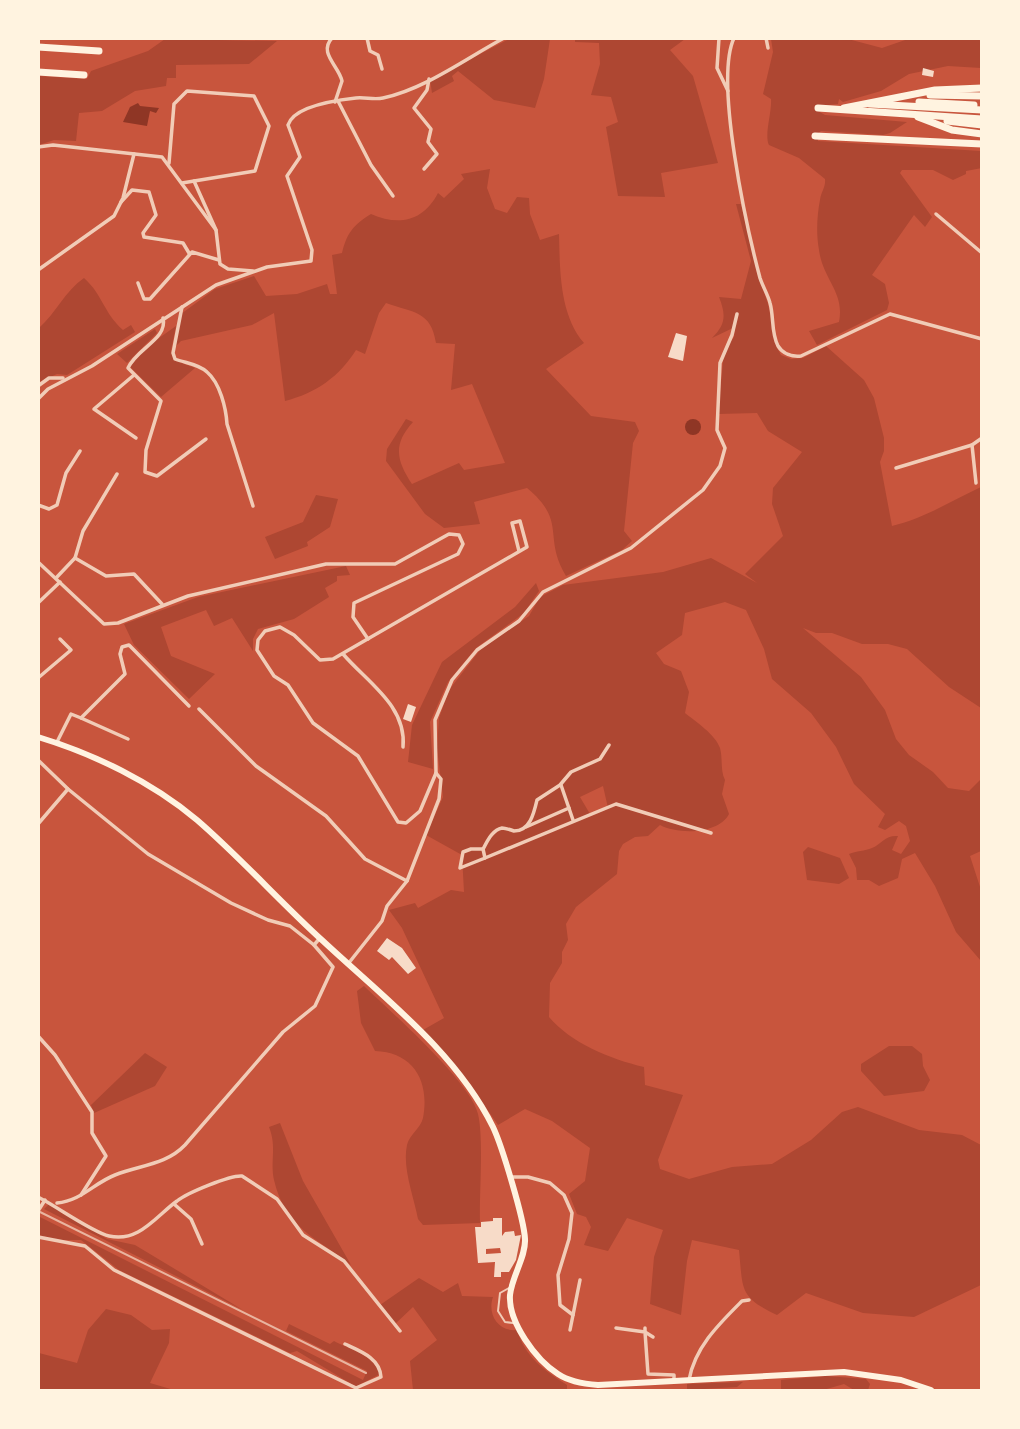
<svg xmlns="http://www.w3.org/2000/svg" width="1020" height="1429" font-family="Rubik,sans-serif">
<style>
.green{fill:#ae4732;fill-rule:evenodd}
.water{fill:#8f3625}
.building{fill:#f7dbc8;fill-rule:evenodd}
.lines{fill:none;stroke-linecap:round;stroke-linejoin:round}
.service{stroke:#f1ccb7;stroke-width:2}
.minor{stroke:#f1ccb7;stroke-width:3.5}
.primary{stroke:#fff3e0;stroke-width:6}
.motorway{stroke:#fff3e0;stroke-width:7}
.rail{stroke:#e9b49f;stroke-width:2}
</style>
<rect width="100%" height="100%" fill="#c8553d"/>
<g class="green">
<path d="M976,38L981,41V68L948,66L909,74L881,91L843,102L839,99L838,104L819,106L818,111L825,115L907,122L890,133L883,135L821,131L817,134L818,141L981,151L982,168L966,171V174L953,180L933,170H902L900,173L932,217L925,227L914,215L872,275L885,284L889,303L887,310L817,345L809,331L839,322C845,292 823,280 819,250C816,234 817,215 820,200C821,192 826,187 825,179L799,158L769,145C764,135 772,113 771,99L763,94L773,52L771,39H848L882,48L908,39Z"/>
<path d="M165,39L277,41L249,64L176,65V78H167L166,86L135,91L102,111L79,113L76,141L54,140L39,145V76L87,79L91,71L148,51Z"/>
<path d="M509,39H550L544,79L535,108L494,100L458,71L452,76L454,81L432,93L430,80Z"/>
<path d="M575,39H685L670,50L693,76L718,163L661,173L665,197L618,196L606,127L618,122L611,97L591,95L600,64L599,43L575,42Z"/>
<path d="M490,169L487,188L495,209L507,213L517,197L529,198L530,214L540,240L559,234C560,269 559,314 584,343L546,369L591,416L635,422L639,431L633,443L624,531L632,541L622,550L566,576C542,536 568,522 527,488L474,502L480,524L444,528L425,514L386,461L387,449L406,419L413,422C392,445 397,461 412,484L459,463L464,470L505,463L472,384L451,390L455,344L436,343C431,311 414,313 386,303L379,313L365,354L356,350C339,377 316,393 285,401L274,313L252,325L181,341L176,346L181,314L215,289L254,276L266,296L297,294L327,284L330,294H337L332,255L342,253C347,233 353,225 371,214C398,226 423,222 438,193L444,198L464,179L461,174Z"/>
<path d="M736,204H741L757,272L768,304L777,348L781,355L791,359L803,358L826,346L864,380L874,398L884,438V451L880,462L892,526C925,518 951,501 981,487V708L949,687L907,649L888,644H862L832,633H816L803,628L861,677L885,710L896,739L909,755L933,772L948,788L969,791L981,779V851L970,856L981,890V961L956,932L935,886L915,853L902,859L898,878L879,886L869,880H857L856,868L849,854C856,851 865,851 872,848C882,844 885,835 898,836L892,850L901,854L910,841L906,826L899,821L885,830L878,827L885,814L854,784L836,747L811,713L772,679L764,649L746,610L725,602L685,613L682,635L656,653L664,664L681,671L689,692L685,713C696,722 715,734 720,748C723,759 720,770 725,780L722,794L729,814C719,834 679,835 660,825L648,836L635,837L623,844L619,851L617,874L576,907L566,924L568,940L562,952V963L550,983L549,1017C571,1043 610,1059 644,1067L645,1085L683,1095L658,1160L660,1169L689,1179L732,1167L772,1164L811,1140L842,1112L858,1107L919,1130L962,1135L981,1145V1285L914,1317L863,1313L806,1293L777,1315C739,1297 743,1290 739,1250L692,1240L687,1261L681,1315L650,1304L654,1257L663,1230L627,1218L608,1251L584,1245L591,1227L586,1217L577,1214L569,1194L585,1181L590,1148L552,1121L525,1109L498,1125L466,1079L423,1030L444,1018L402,928L389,910L415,903L418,908L451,890L464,892L462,855L426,835L443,797L437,748L439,718L449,690L480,650L529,616L540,597L563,585L663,572L711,558L757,583L745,574L783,536L772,504L773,488L802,452L768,431L757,413L718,414L724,351L734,337L735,327L712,338C726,324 726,315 719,297L741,299L751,261ZM603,786L608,808L590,814L580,797Z"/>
<path d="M84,278C103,295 103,312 123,330L131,325L135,332L67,375L57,374L39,382V328C56,313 65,291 84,278Z"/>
<path d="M176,326L171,351L174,360L195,368L161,397L130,367L145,348Z"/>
<path d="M155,329L157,333L127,363L117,354Z"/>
<path d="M316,495L338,499L330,527L307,542L308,546L275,559L265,537L303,522Z"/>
<path d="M346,566L350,575L337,576V581L325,588L329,597L294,619L258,629L253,639V651L232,618L214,626L206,610L161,627L171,656L215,674L189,699L134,645L124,624L198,597Z"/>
<path d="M536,583L539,591L524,613L476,648L448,682L430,722L433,769L408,762L412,725L442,662L515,607Z"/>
<path d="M808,847L840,858L849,878L839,884L807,880L803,852Z"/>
<path d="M364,986C390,1011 471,1082 478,1114C484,1140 479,1194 480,1223L423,1225L418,1219C414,1197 402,1168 407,1145C409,1135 421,1128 423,1118C430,1081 413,1052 375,1051L361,1023L357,991Z"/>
<path d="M889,1046H912L922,1054L923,1066L930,1080L924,1091L884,1096L861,1071V1064Z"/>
<path d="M145,1053L167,1067L155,1086L94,1113L91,1105Z"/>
<path d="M280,1123L303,1181L351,1265C317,1238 285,1228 274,1180C270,1161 277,1147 269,1127Z"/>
<path d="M49,1204L107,1239L135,1245L243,1310L44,1209Z"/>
<path d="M38,1216L363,1380L367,1371L286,1331L289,1324L330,1344L334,1341C351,1350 373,1354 380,1374L357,1386L353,1385L297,1351L290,1353L119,1270L81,1240H57L39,1235Z"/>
<path d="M419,1278L443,1292L458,1283L462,1296L493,1297C487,1314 498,1332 517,1330C525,1357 545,1371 567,1385V1390H413L410,1361L437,1340L413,1307L394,1325L380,1305Z"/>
<path d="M106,1309L131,1315L152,1330L170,1329L169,1343L150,1383L174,1390H39V1353L77,1363L88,1330Z"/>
<path d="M826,1376L866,1379L870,1384L868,1390H854L844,1384L823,1390H781V1380Z"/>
<path d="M743,1382L737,1387L687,1390V1384Z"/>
</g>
<g class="water">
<path d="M138,103L140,106L159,108L156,113L150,111L147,126L123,122L130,107Z"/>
<circle cx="693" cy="427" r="8"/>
</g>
<g class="building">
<path d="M923,68L934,71L933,77L922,75Z"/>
<path d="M676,333L687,336L683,361L668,357Z"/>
<path d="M408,704L416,707L411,722L403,719Z"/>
<path d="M387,938L402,948L416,968L408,974L392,957L389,960L377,951Z"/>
<path d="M493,1218H502V1236L505,1232L514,1231L515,1236L521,1235L516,1260L509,1272H501V1277H494L495,1262L478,1263L475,1227H481V1222L493,1221ZM500,1248L501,1253L486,1254V1249Z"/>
</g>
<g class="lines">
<path class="service" d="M509,1288L500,1293L498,1311L505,1322L513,1323"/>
<g class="minor">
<path d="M332,38C318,53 339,66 342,81L335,102"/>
<path d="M367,38L370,51L378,55L382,69"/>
<path d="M719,38L717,68L728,91"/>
<path d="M734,38C714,81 747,229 760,278C763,287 768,295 770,303C774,317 771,333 778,346C783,354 792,357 801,356L890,314L982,339"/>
<path d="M766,38L768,48"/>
<path d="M338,101L371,165L393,196"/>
<path d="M38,147L53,145L162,157L216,230"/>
<path d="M169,163L174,104L187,91L254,96L269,126L255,171L182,183"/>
<path d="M424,169L437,154L428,142L431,129L414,108L427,90L429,79"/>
<path d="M194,181L216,230L220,264L228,269L253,271"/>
<path d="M121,202L132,190L149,192L156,215L143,233L144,237L183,243L189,253"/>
<path d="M936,214L982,253"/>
<path d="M38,270L114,216L123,198L134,154"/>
<path d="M138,283L144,299H150L192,252L219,260"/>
<path d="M182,307L173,353L175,359C185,363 199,364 207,372C220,383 226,408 227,424L253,506"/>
<path d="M163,318C168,339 137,348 128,368L161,401L146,450L145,472L157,476L206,439"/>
<path d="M134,375L94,409L136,438"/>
<path d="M38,386L49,378H63"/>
<path d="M38,399L48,389L92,366L216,285L267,267L311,261L312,250L287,176L300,157L288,125C294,106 338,100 356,98C365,97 374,100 383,98C425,89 465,59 504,38"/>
<path d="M972,445L976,483"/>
<path d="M896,468L972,445L982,438"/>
<path d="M38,505L49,509L57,505L66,473L80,451"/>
<path d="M75,558L83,531L117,474"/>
<path d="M38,562L104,624L118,623L188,596L326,564H395L449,534L459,535L463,544L458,554L354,603L353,617L368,639"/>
<path d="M56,578L75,558L106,576L134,574L162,604"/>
<path d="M38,603L60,582"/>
<path d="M343,654C367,682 407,706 403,747"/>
<path d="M38,678L71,650L60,639"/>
<path d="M199,709L256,766L326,816L365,859L407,881"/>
<path d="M81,718L128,739"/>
<path d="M57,742L71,714L81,718L125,674L120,654L122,647L129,645L189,706"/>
<path d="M38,760L68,789L148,854L231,903L268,920L290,926L314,945"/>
<path d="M436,773L420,811L406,823L398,822L358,756L313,723L288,685L274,676L257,650L258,640L265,631L280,627L294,635L320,660L333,659L527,547L520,521L512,523L519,551"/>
<path d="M561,785L573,820"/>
<path d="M38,824L68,789"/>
<path d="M526,827L569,808"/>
<path d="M471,849H483L485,858L460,868L463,852Z"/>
<path d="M483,849C487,842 492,830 502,828C505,828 511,830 514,831C530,831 534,813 537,800L560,785L571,772L600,759L609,745"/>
<path d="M485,858L616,804L711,833"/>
<path d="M348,964L382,921L387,906L407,881L439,799L441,779L436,773L435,720L452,680L477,650L519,621L543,592L631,548L703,490L720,466L725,448L717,430L720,363L732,335L737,314"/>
<path d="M38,1036L55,1055L92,1112V1133L106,1156L81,1195"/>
<path d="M511,1177H528L550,1183L564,1195L572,1213L569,1239L558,1275L560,1305L573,1315L580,1280"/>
<path d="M38,1197C56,1206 92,1232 109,1236C139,1243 156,1216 177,1201C187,1193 230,1175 242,1176L277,1199L303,1235L344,1261L400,1331"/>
<path d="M57,1203C81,1201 94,1183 115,1175C140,1165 166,1165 185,1145L283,1032L315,1006L333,967L314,945L320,938"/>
<path d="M174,1204L191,1219L202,1244"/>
<path d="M38,1211L45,1200"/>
<path d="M38,1237L85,1246L114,1270L356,1388L381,1377C380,1358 360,1351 345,1344"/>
<path d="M616,1328L645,1332L648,1374L674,1375V1381"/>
<path d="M645,1328V1332L653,1337"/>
<path d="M570,1330L573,1315"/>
<path d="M689,1380C695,1347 719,1324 742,1301L749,1300"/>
</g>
<path class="primary" d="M38,737C94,754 152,782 197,820C241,858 280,902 323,941C383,997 456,1052 493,1127C502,1146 524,1219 525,1239C526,1257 512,1276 510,1295C508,1322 536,1360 558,1374C570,1382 584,1384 598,1385L844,1372L901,1380L931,1390"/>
<g class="motorway">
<path d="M38,47L99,51"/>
<path d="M38,72L84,75"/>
<path d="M930,95L982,96"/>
<path d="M919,102L974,105"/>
<path d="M870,104L982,110"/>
<path d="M818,108L982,119"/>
<path d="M844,108L935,90L982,88"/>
<path d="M918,117L952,130L982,134"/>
<path d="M947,121L982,125"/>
<path d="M815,136L982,144"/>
</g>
<path class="rail" d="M38,1211L366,1373"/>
</g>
<rect width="1020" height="1429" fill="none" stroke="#fff3e0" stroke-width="80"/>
</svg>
